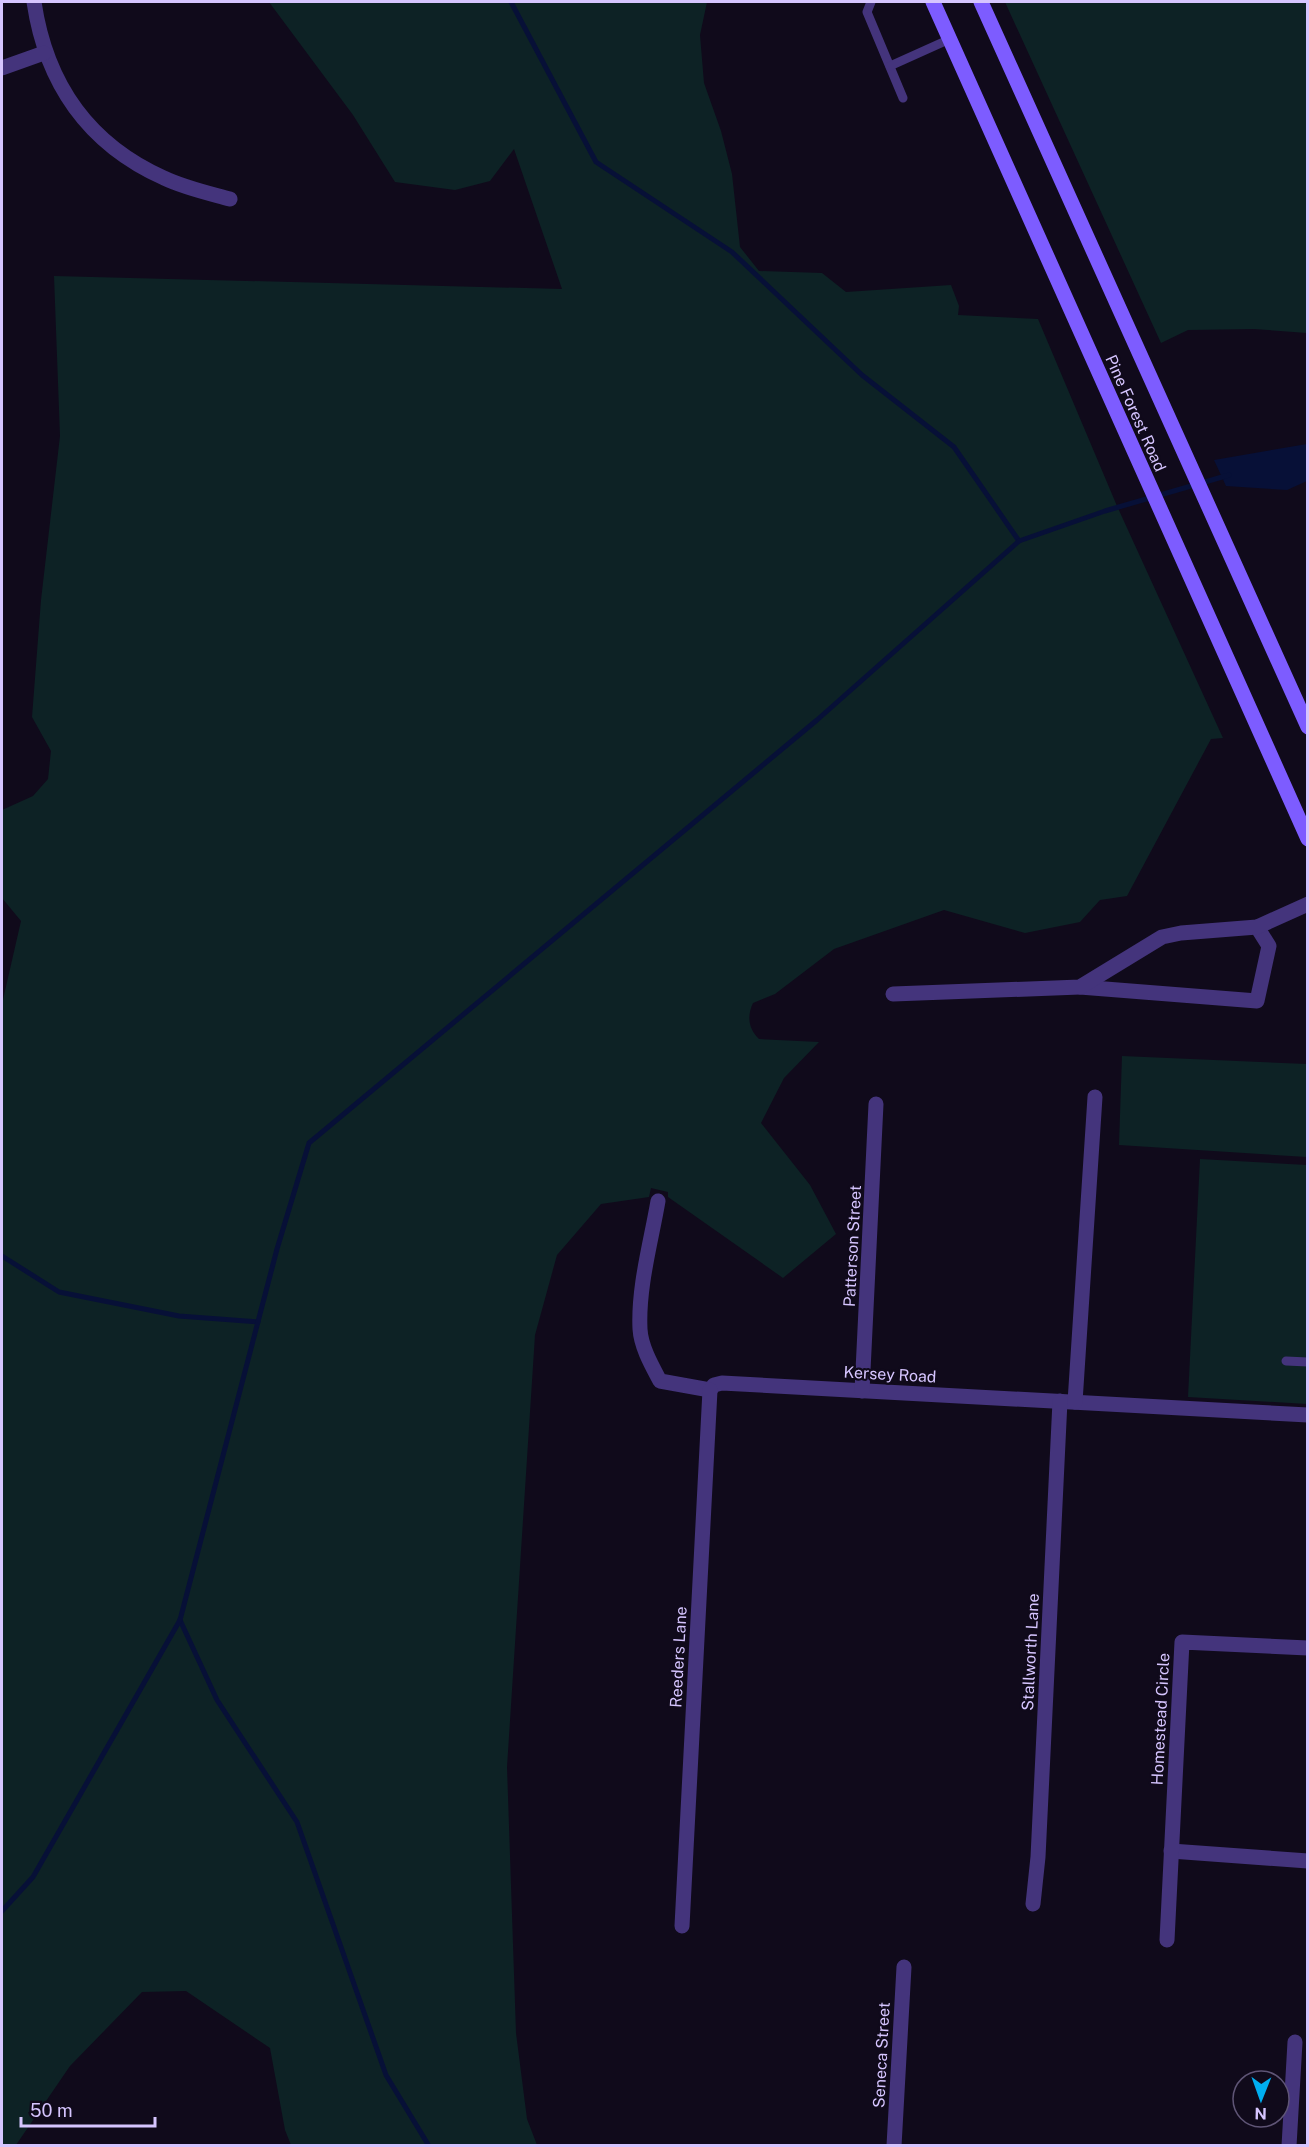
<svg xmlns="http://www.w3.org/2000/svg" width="1309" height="2147" font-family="'Public Sans',sans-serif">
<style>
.green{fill:#0d2225}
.water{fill:#071037}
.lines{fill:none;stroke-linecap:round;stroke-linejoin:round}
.stream{stroke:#071037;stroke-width:5}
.lane{stroke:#44347c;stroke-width:9}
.street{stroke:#44347c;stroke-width:15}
.secondary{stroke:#7d5cff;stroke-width:15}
.labels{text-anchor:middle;stroke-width:4.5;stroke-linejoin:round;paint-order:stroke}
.street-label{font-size:16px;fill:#d6c5ff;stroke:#100a1b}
</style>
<rect width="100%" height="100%" fill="#100a1b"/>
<g class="green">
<path d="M269,2H707L700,35L704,83L721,131L732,174L740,247L759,271L822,273L846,292L951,285L959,306L958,315L1038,319L1117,506L1223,738L1211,739L1127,896L1100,900L1080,922L1025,933L944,910L834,949L775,994L753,1003C747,1016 748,1028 759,1039L819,1042L784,1078L761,1123L810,1185L836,1234L783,1278L668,1197V1192L651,1188L649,1197L601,1204L557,1255L535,1335L507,1767L516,2033L527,2119L537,2145H291L285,2130L270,2048L186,1991L142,1992L70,2066L16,2145H2V1004L21,921L2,898V810L33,796L48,779L51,751L32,717L41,600L60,436L54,276L562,289L514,149L490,181L455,190L395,182L353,115Z"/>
<path d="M1005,2H1307V333L1254,329L1188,330L1161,343Z"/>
<path d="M1122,1056L1307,1064V1157L1119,1145Z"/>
<path d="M1200,1159L1307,1165V1404L1188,1397Z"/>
</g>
<path class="water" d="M1307,444V481L1287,490L1226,486L1214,460Z"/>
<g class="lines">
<g class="stream">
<path d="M511,2L596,162L732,252L862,375L954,447L1019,541"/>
<path d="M2,1256L59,1292L179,1316L258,1322"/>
<path d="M180,1620L217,1700L297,1822L386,2075L429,2146"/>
<path d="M2,1911L33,1877L180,1620L277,1249L309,1143L817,720L1019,541L1105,511L1229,475"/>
</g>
<g class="lane">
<path d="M871,2L867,12L903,98"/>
<path d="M890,66L950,39"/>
<path d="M1286,1361L1308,1362"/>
</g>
<g class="street">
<path d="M34,2C46,83 88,144 164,178C185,188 208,193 230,199"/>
<path d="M2,68L44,53"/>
<path d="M1080,987L1257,1001L1269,946L1257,927"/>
<path d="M893,994L1080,987L1162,937L1181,933L1257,927L1308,904"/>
<path d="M658,1201C651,1242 638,1287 640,1329C641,1347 652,1366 660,1381L710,1390L714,1385L722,1383L1308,1415"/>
<path d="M862,1391L876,1104"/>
<path d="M1075,1402L1095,1097"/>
<path d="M1171,1851L1308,1861"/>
<path d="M1033,1904L1038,1857L1060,1401"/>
<path d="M682,1926L710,1390"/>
<path d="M1167,1940L1182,1642L1308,1648"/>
<path d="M894,2146L904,1967"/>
<path d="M1289,2146L1295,2042"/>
</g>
<g class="secondary">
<path d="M933,2L1308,839"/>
<path d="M981,2L1308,727"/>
</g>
</g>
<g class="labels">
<g class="street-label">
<text transform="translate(1136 413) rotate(66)" y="6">Pine Forest Road</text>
<text transform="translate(852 1246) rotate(-87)" y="6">Patterson Street</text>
<text transform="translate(890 1374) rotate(3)" y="6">Kersey Road</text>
<text transform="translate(1030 1652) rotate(-87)" y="6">Stallworth Lane</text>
<text transform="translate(678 1657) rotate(-87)" y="6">Reeders Lane</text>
<text transform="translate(1160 1719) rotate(-87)" y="6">Homestead Circle</text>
<text transform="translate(881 2055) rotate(-87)" y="6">Seneca Street</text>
</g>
</g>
<rect width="1309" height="2147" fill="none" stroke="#d6c5ff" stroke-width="6"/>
<g transform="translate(1261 2099) rotate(181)"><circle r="28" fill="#100a1b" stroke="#5f5576" stroke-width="1.5"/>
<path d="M0-4.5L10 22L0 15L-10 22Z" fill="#00aef0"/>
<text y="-9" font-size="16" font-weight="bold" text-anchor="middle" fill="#d6c5ff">N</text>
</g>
<path d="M21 2117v9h134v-9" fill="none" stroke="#d6c5ff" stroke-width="3"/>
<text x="30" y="2117" font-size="18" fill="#d6c5ff" stroke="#100a1b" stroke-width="4.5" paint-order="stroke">50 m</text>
</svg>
